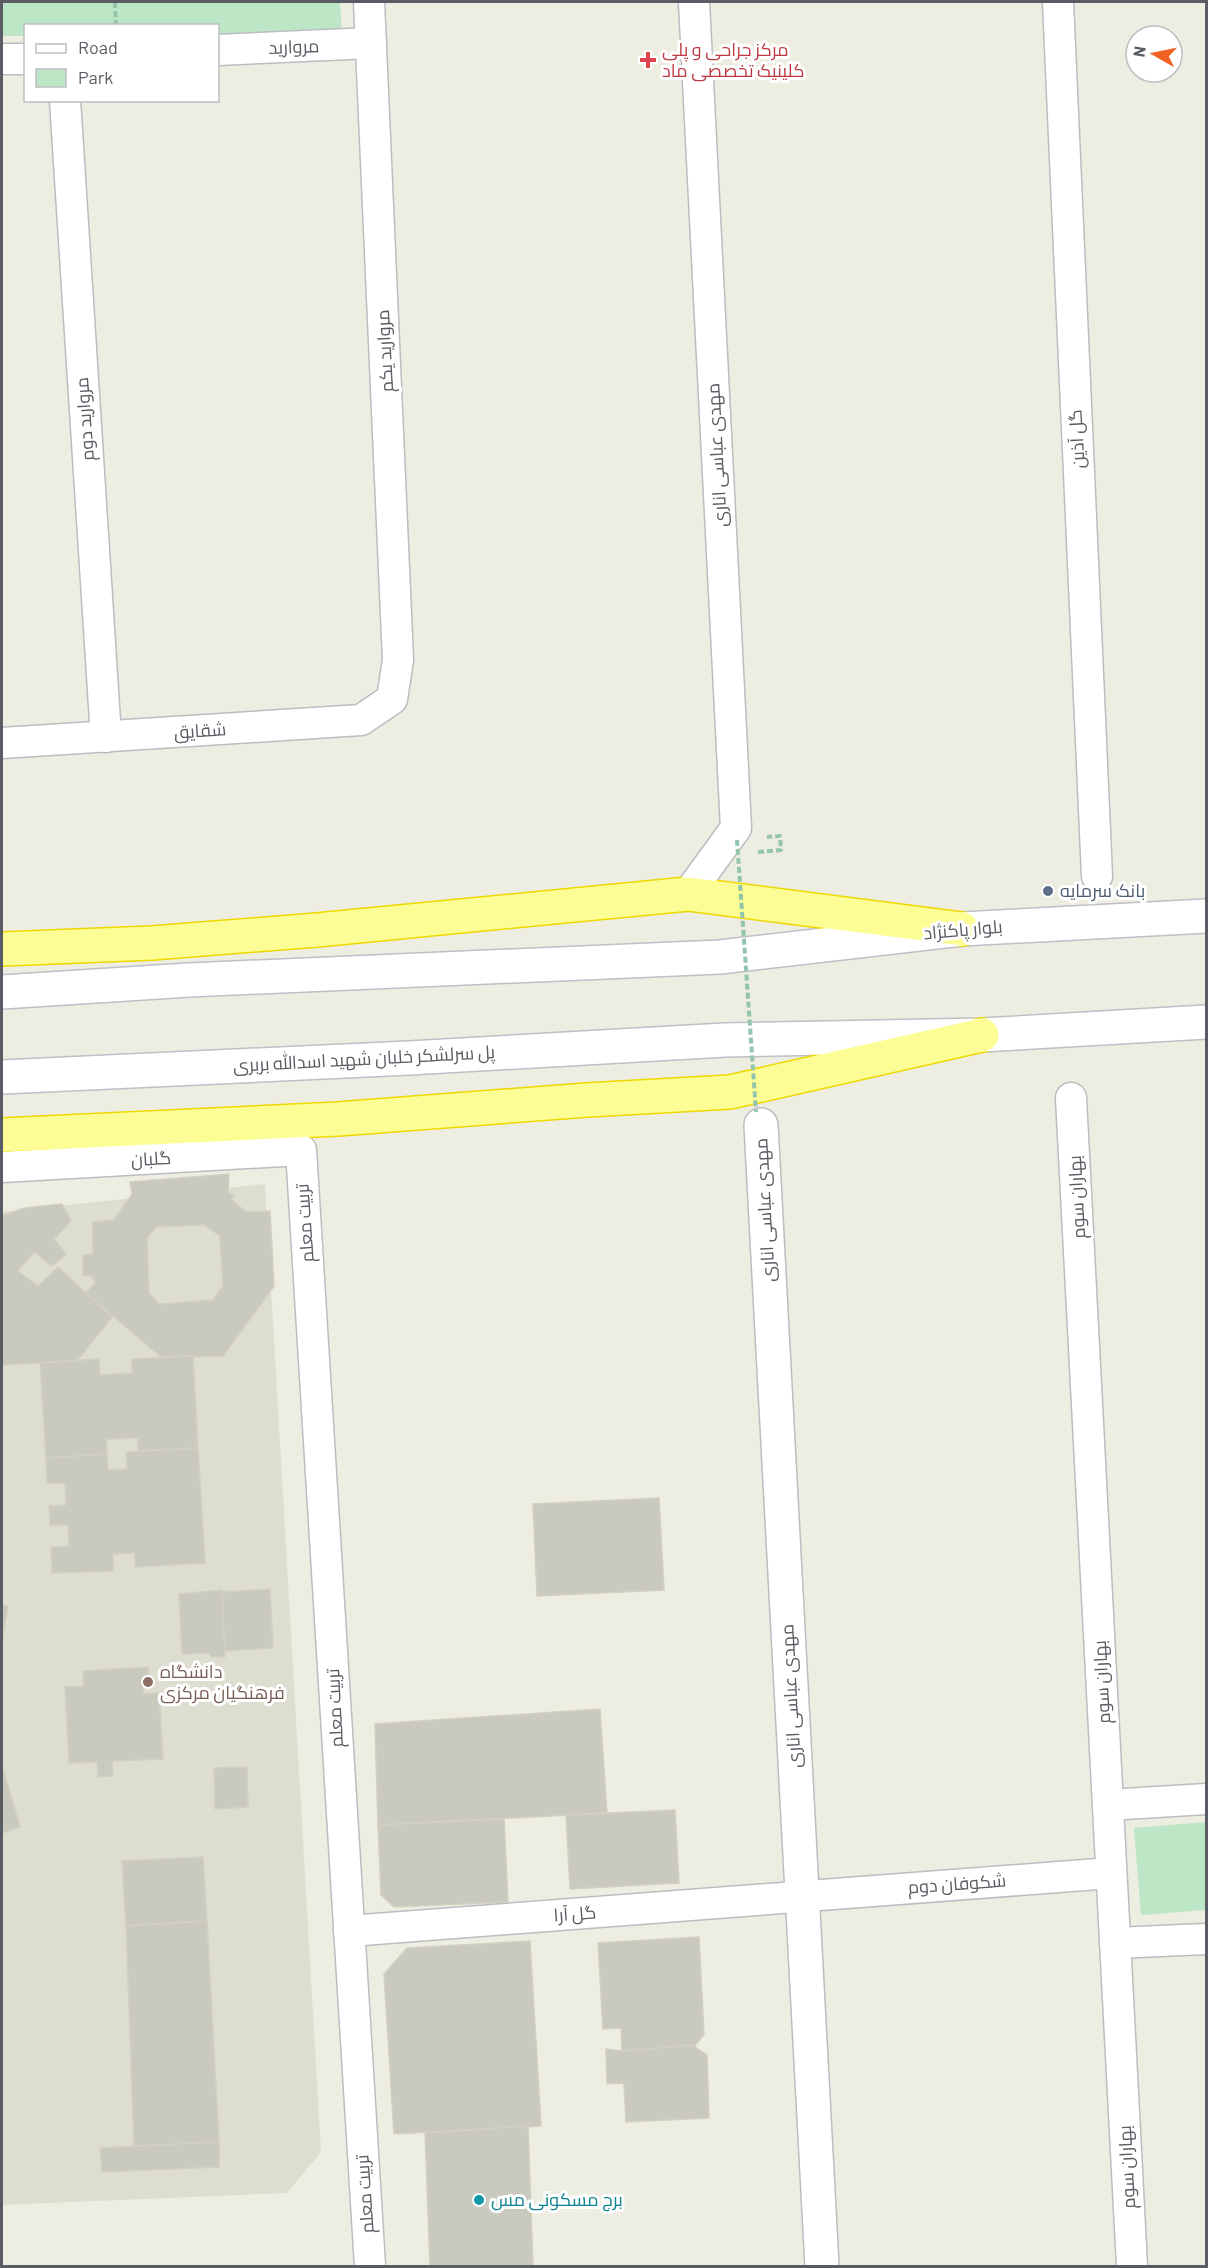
<svg xmlns="http://www.w3.org/2000/svg" width="1208" height="2268" font-family="Barlow,Cairo,sans-serif">
<style>
.education{fill:#ddddd0}
.green{fill:#bce6c5}
.building{fill:#cac9c0;stroke:#d2d0bf;stroke-width:1.5;fill-rule:evenodd}
.lines{fill:none;stroke-linecap:round;stroke-linejoin:round}
.minor-casing{stroke:#bcbdc3;stroke-width:33}
.tertiary-casing{stroke:#bcbdc3;stroke-width:36}
.secondary-casing{stroke:#bebfc7;stroke-width:36}
.trunk-casing{stroke:#eed800;stroke-width:36}
.path{stroke:#94c5ac;stroke-width:4;stroke-dasharray:6 3;stroke-linecap:butt}
.minor{stroke:#fff;stroke-width:30}
.tertiary{stroke:#fff;stroke-width:33}
.secondary{stroke:#fff;stroke-width:33}
.trunk{stroke:#fcfd95;stroke-width:33}
.path-bridge{stroke:#94c5ac;stroke-width:4;stroke-dasharray:6 3;stroke-linecap:butt}
.health-dot{fill:#e0444e;stroke:#fff;stroke-width:2}
.service-dot{fill:#5c6f8a;stroke:#fff;stroke-width:2}
.education-dot{fill:#8d6e63;stroke:#fff;stroke-width:2}
.culture-dot{fill:#0f9aa8;stroke:#fff;stroke-width:2}
.labels{text-anchor:middle;stroke-width:6;stroke-linejoin:round;paint-order:stroke}
.street-label{font-size:18px;fill:#5a5c63;stroke:#fff}
.health-label{font-size:18px;fill:#be3a42;stroke:#fff;text-anchor:start}
.service-label{font-size:18px;fill:#4e5e75;stroke:#fff;text-anchor:start}
.education-label{font-size:18px;fill:#785e54;stroke:#fff;text-anchor:start}
.culture-label{font-size:18px;fill:#0d838f;stroke:#fff;text-anchor:start}
</style>
<rect width="100%" height="100%" fill="#edede1"/>
<path class="education" d="M265,1184L321,2152L287,2193L2,2205V1212Z"/>
<g class="green">
<path d="M2,2H340L342,34L218,35V26H26L25,36H2Z"/>
<path d="M1206,1822V1910L1141,1915L1134,1828Z"/>
</g>
<g class="building">
<path d="M229,1174L228,1192L234,1196L231,1199L246,1212L270,1211L274,1286L223,1356L161,1357L86,1293L96,1282L91,1276L83,1275V1255L93,1254V1222L114,1220L132,1194L130,1182ZM204,1225L220,1236L223,1286L213,1300L159,1304L149,1293L147,1238L157,1227Z"/>
<path d="M62,1204L71,1221L54,1239L66,1254L52,1266L34,1252L18,1271L38,1286L58,1267L112,1317L77,1361L2,1365V1216L24,1208Z"/>
<path d="M193,1356L198,1448L138,1451V1438L106,1439L107,1454L46,1458L40,1363L99,1359L100,1375L132,1373V1359Z"/>
<path d="M198,1448L205,1563L135,1567V1553L113,1554V1571L52,1573L51,1547L69,1546L68,1525H50L49,1506L66,1505L65,1483H47L46,1458L107,1454L108,1470L127,1469L126,1452Z"/>
<path d="M659,1498L664,1590L537,1596L533,1504Z"/>
<path d="M270,1589L273,1648L224,1651L222,1592Z"/>
<path d="M222,1590L225,1657H211L210,1653L182,1654L179,1594Z"/>
<path d="M2,1605L8,1606L2,1641Z"/>
<path d="M148,1667L149,1678H143L144,1694L159,1693L163,1759L112,1761L113,1776L98,1777L97,1762L69,1763L65,1687L84,1686L83,1671Z"/>
<path d="M600,1709L607,1813L378,1825L375,1724Z"/>
<path d="M2,1766L20,1827L2,1833Z"/>
<path d="M247,1767L248,1807L215,1809L214,1768Z"/>
<path d="M675,1810L679,1883L570,1889L566,1815Z"/>
<path d="M504,1819L508,1902L394,1907L381,1895L378,1825Z"/>
<path d="M203,1857L207,1921L126,1926L122,1861Z"/>
<path d="M207,1921L219,2142L134,2146L126,1926Z"/>
<path d="M699,1937L704,2034L694,2047L622,2051L621,2028L603,2029L598,1943Z"/>
<path d="M530,1941L541,2126L394,2134L384,1974L407,1948Z"/>
<path d="M692,2045L707,2055L709,2118L626,2122L624,2083L607,2084L606,2049L622,2051Z"/>
<path d="M528,2126L533,2266H430L425,2133Z"/>
<path d="M219,2142V2167L102,2172L100,2148Z"/>
</g>
<g class="lines">
<g class="minor-casing">
<g id="minor">
<path d="M1058,2L1097,876"/>
<path d="M218,50L371,43"/>
<path d="M2,59H26"/>
<path d="M65,100L106,737"/>
<path d="M2,743L361,720L392,699L398,660L369,2"/>
<path d="M688,894L736,828L694,2"/>
<path d="M1071,1098L1132,2266"/>
<path d="M2,1167L301,1150L370,2266"/>
<path d="M1108,1805L1206,1799"/>
<path d="M349,1931L1111,1873"/>
<path d="M1115,1943L1206,1939"/>
</g>
</g>
<g class="tertiary-casing">
<path id="tertiary" d="M761,1125L822,2266"/>
</g>
<g class="secondary-casing">
<g id="secondary">
<path d="M2,992L189,980L720,957L962,929L1206,916"/>
<path d="M2,1077L409,1058L725,1040L982,1035L1206,1022"/>
</g>
</g>
<g class="trunk-casing">
<g id="trunk">
<path d="M2,949L152,943L317,930L688,894L962,929"/>
<path d="M2,1135L338,1119L587,1100L730,1092L982,1035"/>
</g>
</g>
<g class="path">
<path d="M115,2L116,26"/>
<path d="M758,852L781,850L780,836L767,837"/>
</g>
<use href="#minor" class="minor"/>
<use href="#tertiary" class="tertiary"/>
<use href="#secondary" class="secondary"/>
<use href="#trunk" class="trunk"/>
<path class="path-bridge" d="M737,840L756,1112"/>
</g>
<path class="health-dot" d="M645 51h6v6h6v6h-6v6h-6v-6h-6v-6h6z"/>
<circle class="service-dot" cx="1048" cy="891" r="6"/>
<circle class="education-dot" cx="148" cy="1682" r="6"/>
<circle class="culture-dot" cx="479" cy="2200" r="6"/>
<g class="labels">
<g class="street-label">
<text transform="translate(294 47) rotate(-2)" y="6">مروارید</text>
<text transform="translate(385 351) rotate(-93)" y="6">مروارید یکم</text>
<text transform="translate(85 419) rotate(-94)" y="6">مروارید دوم</text>
<text transform="translate(1077 439) rotate(-93)" y="6">گل آذین</text>
<text transform="translate(717 455) rotate(-93)" y="6">مهدی عباسی اناری</text>
<text transform="translate(200 731) rotate(-4)" y="6">شقایق</text>
<text transform="translate(963 930) rotate(-5)" y="6">بلوار پاکنژاد</text>
<text transform="translate(364 1059) rotate(-3)" y="6">پل سرلشکر خلبان شهید اسدالله بربری</text>
<text transform="translate(151 1159) rotate(-3)" y="6">گلبان</text>
<text transform="translate(1077 1197) rotate(-93)" y="6">بهاران سوم</text>
<text transform="translate(765 1210) rotate(-93)" y="6">مهدی عباسی اناری</text>
<text transform="translate(305 1223) rotate(-94)" y="6">تربیت معلم</text>
<text transform="translate(1102 1682) rotate(-93)" y="6">بهاران سوم</text>
<text transform="translate(791 1696) rotate(-93)" y="6">مهدی عباسی اناری</text>
<text transform="translate(335 1708) rotate(-93)" y="6">تربیت معلم</text>
<text transform="translate(957 1884) rotate(-4)" y="6">شکوفان دوم</text>
<text transform="translate(575 1914) rotate(-4)" y="6">گل آرا</text>
<text transform="translate(1127 2167) rotate(-93)" y="6">بهاران سوم</text>
<text transform="translate(365 2194) rotate(-94)" y="6">تربیت معلم</text>
</g>
<g class="health-label">
<text x="662" y="56">مرکز جراحی و پلی<tspan x="662" dy="21">کلینیک تخصصی ماد</tspan></text>
</g>
<g class="service-label">
<text x="1060" y="897">بانک سرمایه</text>
</g>
<g class="education-label">
<text x="160" y="1678">دانشگاه<tspan x="160" dy="21">فرهنگیان مرکزی</tspan></text>
</g>
<g class="culture-label">
<text x="491" y="2206">برج مسکونی مس</text>
</g>
</g>
<rect width="1208" height="2268" fill="none" stroke="#5a5c63" stroke-width="6"/>
<rect x="24" y="24" width="195" height="78" fill="#ffffff" stroke="#bdbec1" stroke-width="1.5"/>
<rect x="36" y="44" width="30" height="9" fill="#ffffff" stroke="#bdbec1" stroke-width="1.5"/>
<text x="78" y="54" font-size="18" fill="#5a5c63">Road</text>
<rect x="36" y="69" width="30" height="18" fill="#bce6c5" stroke="#bdbec1" stroke-width="1.5"/>
<text x="78" y="84" font-size="18" fill="#5a5c63">Park</text>
<g transform="translate(1154 54) rotate(279)"><circle r="28" fill="#ffffff" stroke="#bdbec1" stroke-width="1.5"/>
<path d="M0-4.5L10 22L0 15L-10 22Z" fill="#ef6125"/>
<text y="-9" font-size="16" font-weight="bold" text-anchor="middle" fill="#5a5c63">N</text>
</g>
</svg>
